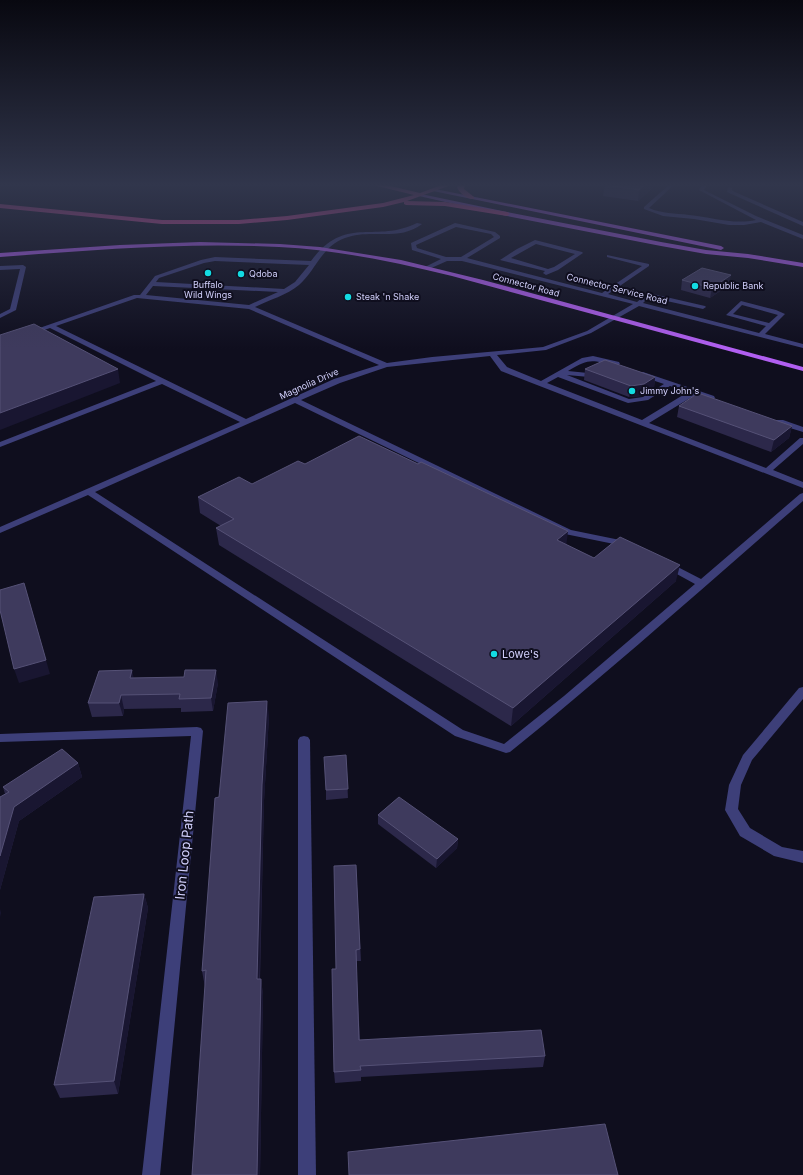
<svg xmlns="http://www.w3.org/2000/svg" width="803" height="1175" font-family="Inter,sans-serif">
<style>
.lines{fill:none;stroke-linecap:round;stroke-linejoin:round}
.minor{fill:#3d3f79;fill-rule:evenodd}
.major{fill:#b15ff1;fill-rule:evenodd}
.highway{fill:#f054aa;fill-rule:evenodd}
.wall{fill:#2c284a}
.shaded-wall{fill:#191631}
.building{fill:#3e3a5d;stroke:#555176}
.poi-dot{fill:#13dbe2;stroke:#0f0e1e;stroke-width:1.5}
.labels{text-anchor:middle;stroke-width:4;stroke-linejoin:round;paint-order:stroke}
.far-poi-label{font-size:9px;fill:#d1cffb;stroke:#0f0e1e;text-anchor:start}
.far-street-label{font-size:9px;fill:#d1cffb;stroke:#0f0e1e}
.poi-label{font-size:11px;fill:#d1cffb;stroke:#0f0e1e;text-anchor:start}
.near-street-label{font-size:13px;fill:#d1cffb;stroke:#0f0e1e}
</style>
<rect width="100%" height="100%" fill="#0f0e1e"/>
<g class="lines">
<g class="minor">
<path d="M670,184H675L649,208C662,214 675,213 689,215C712,217 733,225 756,220L699,190L703,184H708L704,190L756,216L803,235V239L761,222L744,225H729L694,219L663,216L644,209V207Z"/>
<path d="M730,187L732,188V190L735,192L803,222V226L727,192L728,188Z"/>
<path d="M417,223L422,224C399,242 370,228 345,238C322,246 316,270 299,285C287,295 269,300 255,307L387,363L432,357L543,347L587,331L633,304L462,261H447L429,269H425V267L441,259L412,250L411,243L455,223L495,232L500,236V238L467,258L602,293L642,266L607,257V255L649,264V266L608,294L637,302L643,297L653,294L705,306L706,307L703,309L653,298L647,299L643,303L759,333L766,326L726,315L741,301L776,310L785,314L765,334L803,344V348L639,306L591,333L546,350L497,355L507,367L541,381L582,358L593,356L619,362L620,364L616,366C591,360 590,358 568,371L588,373L597,368L601,370L589,377L567,375L629,399L643,397L664,384L640,376L639,374L643,372L714,396L715,398L711,400L695,395L649,423L766,468L800,438H803V444L773,470L803,482V488L501,371L490,356L387,367L340,383L301,400L571,530L620,540L632,547L630,549L627,550L614,544L565,534L295,403L95,492L463,730L504,744L564,696L695,584L664,567L662,565L664,563H670L701,579L800,494L803,493V501C706,585 610,671 510,752L506,753L455,736L88,495L0,533V527L240,422L162,384L0,447V442L156,381L50,328L30,335L27,333L28,332L134,295H140L155,276L201,260L215,257L311,261C346,214 374,244 417,223ZM456,227L491,234L494,237L461,257H446L417,248L416,245ZM215,261L309,265L295,282L284,289L156,282L159,278L204,263ZM153,286L278,292L249,305L146,295ZM137,298L249,309L379,365L334,379L246,419L56,326ZM742,305L778,315L769,323L733,314ZM558,377L628,403L648,400L670,386L688,392L642,420L547,383Z"/>
<path d="M535,240L582,252L583,253L558,270L546,275L543,273L545,271L500,260L517,249ZM536,244L575,254L554,267L548,269L511,258Z"/>
<path d="M0,266L23,265L26,267L16,310L0,318V314L10,309L20,269L0,270Z"/>
<path d="M777,420H783L803,427V432L777,424Z"/>
<path d="M803,687V699L752,760L741,785L738,809L750,828L782,847L803,851V863L774,856L740,836L725,810L729,785L743,755L799,688Z"/>
<path d="M197,727L201,728L203,731L160,1175H142L191,736L0,742V734Z"/>
<path d="M304,736L308,737L310,740L316,1175H298V740L300,737Z"/>
</g>
<g class="major">
<path d="M435,189L721,246L724,248L721,250L433,191Z"/>
<path d="M421,194L507,212L661,242L706,250L748,254L803,263V267L748,258L706,254L661,246L507,216L419,196Z"/>
<path d="M200,242L280,244L320,247L401,260L483,280L803,367V371L452,276C395,262 338,250 279,247C186,242 93,250 0,257V253L120,245Z"/>
</g>
<g class="highway">
<path d="M369,184H382L420,193L444,184H454L407,201L445,202L507,212L510,214L507,216L445,206L406,205L404,204V202L383,207L287,220L239,224H162L0,208V204L162,220H239L287,216L383,203L414,195Z"/>
<path d="M459,184H465L464,189L474,197V199C468,200 459,193 457,187Z"/>
</g>
</g>
<g class="wall">
<path d="M605,185H656L638,201L603,196Z"/>
<path d="M682,280L729,285L710,298L681,290Z"/>
<path d="M585,369L655,377L654,388L642,396L629,397L584,380Z"/>
<path d="M679,406L792,426L789,438L771,452L677,417Z"/>
<path d="M305,464L566,545L594,558L676,581L511,726L219,545L216,528L221,526L200,513L198,497L252,484Z"/>
<path d="M134,678L218,683L213,711L181,712V708L124,709L123,716L92,717L88,703Z"/>
<path d="M269,716L264,801L260,979H261L263,995L260,1175H192L205,987L202,971L219,797Z"/>
<path d="M346,755L348,798L326,800V790Z"/>
<path d="M78,763L82,777L19,821L0,890V797L5,794L3,787Z"/>
<path d="M378,815L458,839L457,848L436,868L378,824Z"/>
<path d="M356,865L361,961H356L360,1040L545,1056L543,1067L361,1077V1081L335,1083L334,1072Z"/>
<path d="M144,894L148,908L118,1094L60,1098L54,1085Z"/>
</g>
<g class="shaded-wall">
<path d="M646,184H656L638,201L639,190Z"/>
<path d="M731,275L729,285L710,298L712,288Z"/>
<path d="M118,369L120,383L0,430V413Z"/>
<path d="M655,377L654,388L642,396L629,397L631,386Z"/>
<path d="M792,426L789,438L771,452L774,440Z"/>
<path d="M568,531L566,548L557,540Z"/>
<path d="M680,565L676,581L511,726L513,708Z"/>
<path d="M24,583L50,674L19,683L14,669Z"/>
<path d="M132,670L135,684L130,678Z"/>
<path d="M216,670L218,683L213,711L211,698Z"/>
<path d="M121,695L124,709L123,716L119,703Z"/>
<path d="M267,701L269,716L264,801L259,995L257,979L262,785Z"/>
<path d="M78,763L82,777L19,821L0,890V856L14,807Z"/>
<path d="M458,839L457,848L436,868L437,859Z"/>
<path d="M144,894L148,908L118,1094L114,1081Z"/>
<path d="M0,909L1,913L0,917Z"/>
<path d="M261,979L263,995L260,1175H257Z"/>
</g>
<g class="building">
<path d="M605,184H646L639,190L605,185Z"/>
<path d="M702,268L731,275L712,288L682,280Z"/>
<path d="M34,324L118,369L0,413V335Z"/>
<path d="M605,360L655,377L644,384L631,386L585,369Z"/>
<path d="M698,393L792,426L774,440L679,406Z"/>
<path d="M359,436L418,464L421,462L568,531L557,540L594,558L620,537L680,565L513,708L216,528L234,519L198,497L239,477L252,484L298,461L305,464Z"/>
<path d="M24,583L46,660L14,669L0,610V590Z"/>
<path d="M132,670L130,678L184,677L185,670H216L211,698L179,699L180,694L121,695L119,703H88L99,671Z"/>
<path d="M267,701L262,785L257,979H261L257,1175H192L206,970L202,971L215,798L219,797L228,703Z"/>
<path d="M62,749L78,763L14,807L0,856V797L9,792L3,787Z"/>
<path d="M346,755L348,789L326,790L324,757Z"/>
<path d="M399,797L458,839L437,859L378,815Z"/>
<path d="M356,865L360,949L356,950L359,1040L541,1030L545,1056L360,1066L361,1070L334,1072L332,969H336L334,866Z"/>
<path d="M144,894L114,1081L54,1085L94,897Z"/>
<path d="M605,1124L618,1175H349L348,1152Z"/>
</g>
<linearGradient id="sky" x2="0" y2="1"><stop stop-color="#080810"/><stop offset="0.53" stop-color="#31364c"/><stop offset="1" stop-color="#31364c" stop-opacity="0"/></linearGradient>
<rect width="803" height="349" fill="url(#sky)"/>
<g class="poi-dot">
<circle cx="208" cy="273" r="4"/>
<circle cx="241" cy="274" r="4"/>
<circle cx="695" cy="286" r="4"/>
<circle cx="348" cy="297" r="4"/>
<circle cx="632" cy="391" r="4"/>
<circle cx="494" cy="654" r="4"/>
</g>
<g class="labels">
<g class="far-poi-label">
<text x="249" y="277">Qdoba</text>
<text x="208" y="288" text-anchor="middle">Buffalo<tspan x="208" dy="10">Wild Wings</tspan></text>
<text x="703" y="289">Republic Bank</text>
<text x="356" y="300">Steak 'n Shake</text>
<text x="640" y="394">Jimmy John's</text>
</g>
<g class="far-street-label">
<text transform="translate(526 285) rotate(15)" y="3">Connector Road</text>
<text transform="translate(617 289) rotate(14)" y="3">Connector Service Road</text>
<text transform="translate(309 384) rotate(-24)" y="3">Magnolia Drive</text>
</g>
<g class="poi-label">
<text x="502" y="658">Lowe's</text>
</g>
<g class="near-street-label">
<text transform="translate(184 855) rotate(-84)" y="5">Iron Loop Path</text>
</g>
</g>
</svg>
